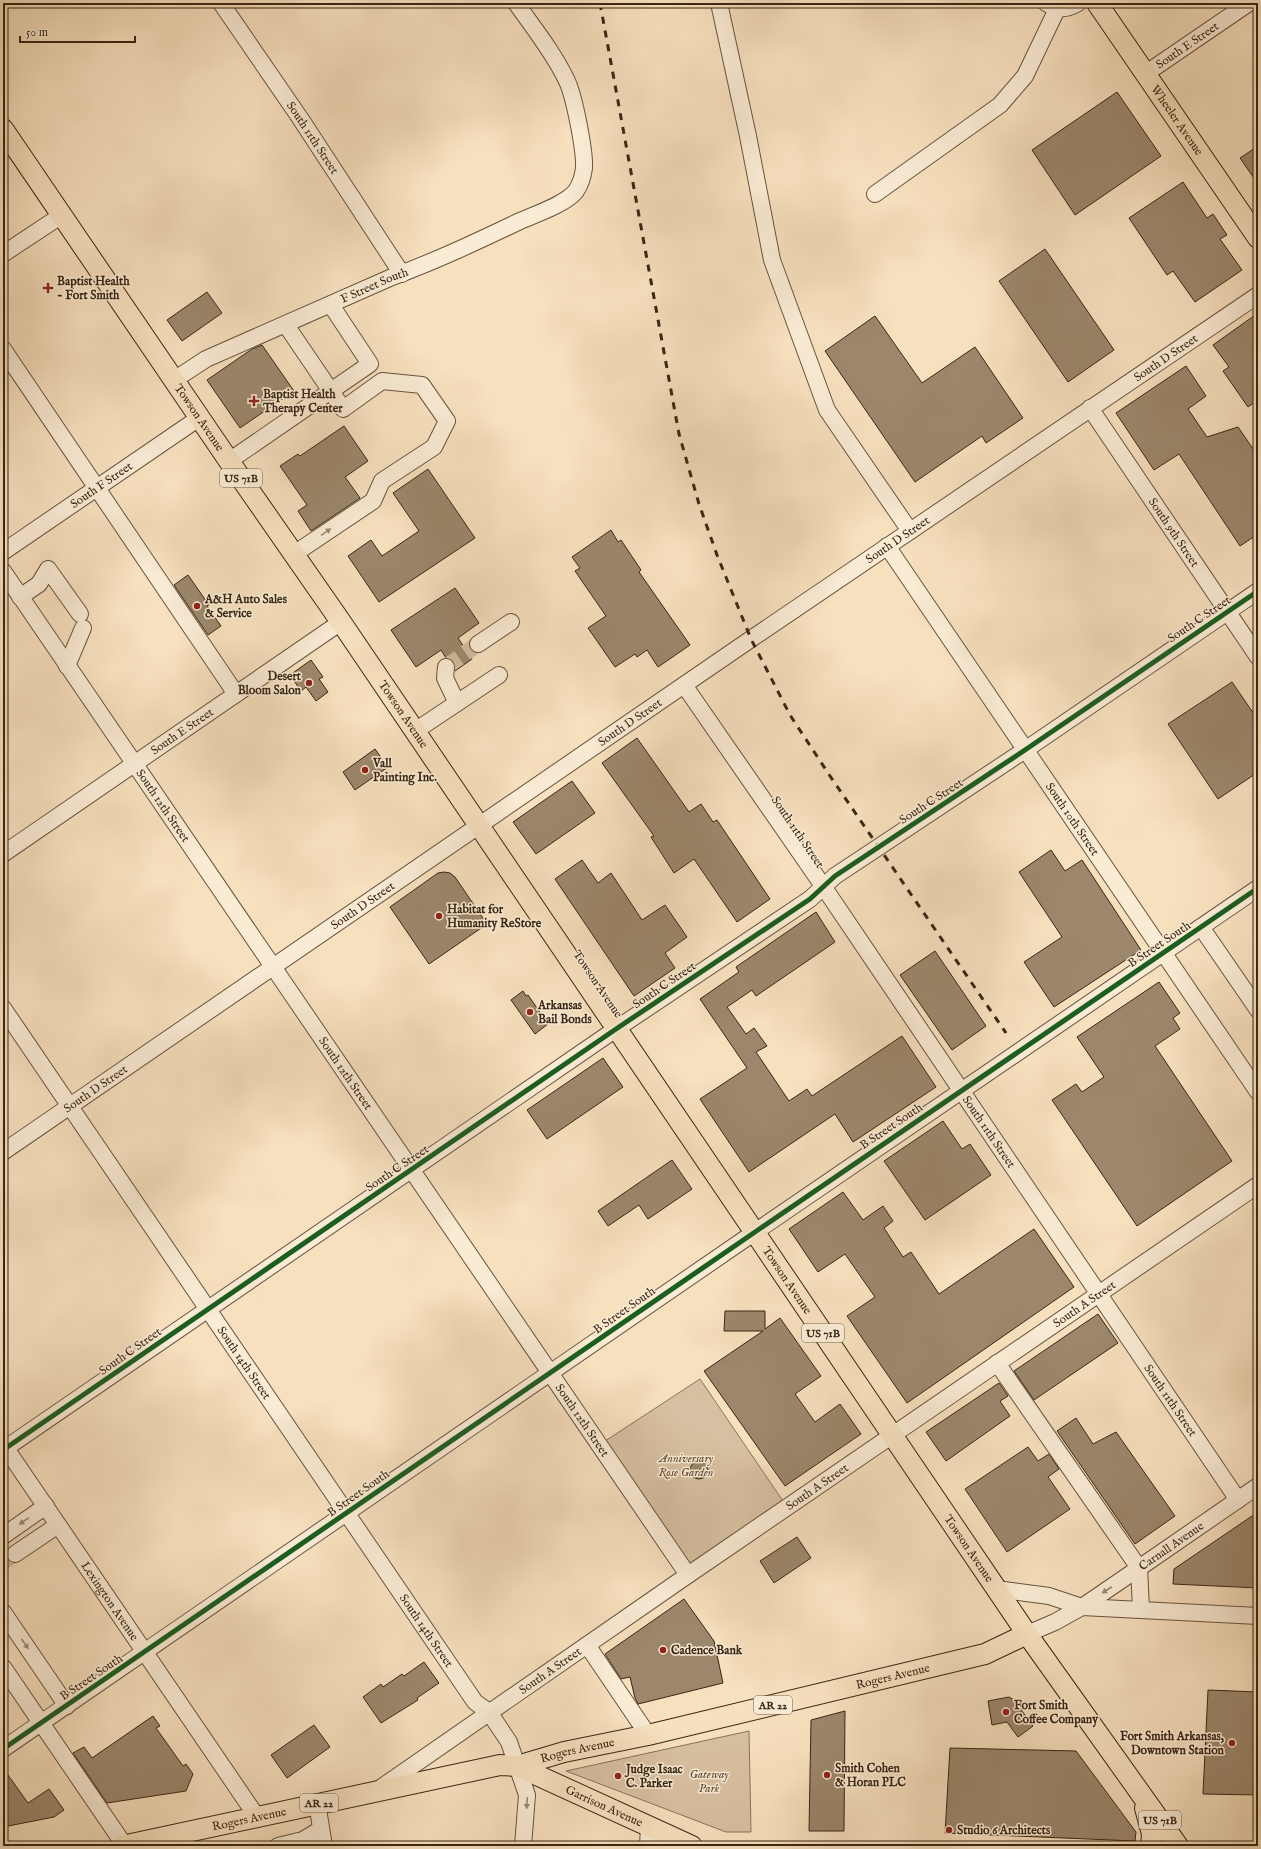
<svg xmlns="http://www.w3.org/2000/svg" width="1261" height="1849" font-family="'IM FELL English',serif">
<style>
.green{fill:#d7c0a1;stroke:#88735a}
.building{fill:#9c876c;stroke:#392613}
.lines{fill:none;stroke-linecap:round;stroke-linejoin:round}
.minor-tunnel{stroke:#d1bb9c;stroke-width:16;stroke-dasharray:16 8;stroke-linecap:butt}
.minor-casing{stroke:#68543e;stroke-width:18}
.major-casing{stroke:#392613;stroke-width:22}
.minor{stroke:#faebd5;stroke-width:16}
.major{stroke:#f7e0be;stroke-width:20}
.rail{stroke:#392613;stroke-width:3;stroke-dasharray:7 7;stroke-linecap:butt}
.cycleway-casing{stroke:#faebd5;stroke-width:8}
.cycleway{stroke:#1b5e20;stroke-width:5}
.oneway{fill:#9a8874}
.poi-dot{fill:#8f2418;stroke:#faebd5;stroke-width:1.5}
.labels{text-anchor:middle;stroke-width:3;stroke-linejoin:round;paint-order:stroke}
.shield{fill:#faebd5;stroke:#73614d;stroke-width:1}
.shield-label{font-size:11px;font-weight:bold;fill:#392613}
.street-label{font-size:12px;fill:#392613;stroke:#faebd5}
.poi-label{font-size:12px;font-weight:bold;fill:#392613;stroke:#faebd5;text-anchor:start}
.park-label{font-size:12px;font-style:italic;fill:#604c36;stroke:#faebd5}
</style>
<rect width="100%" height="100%" fill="#f7e0be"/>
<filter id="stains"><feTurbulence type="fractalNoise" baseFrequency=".005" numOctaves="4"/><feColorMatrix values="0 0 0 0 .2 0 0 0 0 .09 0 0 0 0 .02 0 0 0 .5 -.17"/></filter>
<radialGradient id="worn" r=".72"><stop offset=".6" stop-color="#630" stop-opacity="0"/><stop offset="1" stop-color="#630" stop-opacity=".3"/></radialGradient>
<g class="green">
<path d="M700,1379L787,1507L688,1575L599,1445Z"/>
<path d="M749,1731L751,1832H726L566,1771Z"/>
</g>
<g class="building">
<path d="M1117,92L1161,156L1075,215L1032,150Z"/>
<path d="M1258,146V184L1240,158Z"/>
<path d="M1183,182L1207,218L1213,214L1227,235L1220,239L1242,270L1195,302L1173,271L1167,275L1129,218Z"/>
<path d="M1045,249L1114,350L1068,382L999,281Z"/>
<path d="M207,292L222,313L182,341L167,320Z"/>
<path d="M1258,313V400L1248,407L1223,371L1229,367L1213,345Z"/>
<path d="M875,316L922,383L975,347L1023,418L986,443L982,436L915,482L825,351Z"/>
<path d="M262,345L294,391L240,428L207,380L252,349Z"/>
<path d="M1186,366L1206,396L1188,409L1207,437L1238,427L1258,456V534L1240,546L1179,454L1154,470L1116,413Z"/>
<path d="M344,426L368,461L345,477L360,498L311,531L298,511L307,505L280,466L298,454L300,456Z"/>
<path d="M428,469L475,538L379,602L348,556L371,540L382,556L419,531L393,493Z"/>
<path d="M611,530L618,542L621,540L641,570L639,572L690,645L658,667L647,650L637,657L635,654L615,667L588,628L606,616L575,571L580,568L572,557Z"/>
<path d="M188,575L209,605L207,606L221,626L208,635L174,585Z"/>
<path d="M455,588L479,623L458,638L472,659L455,671L454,663L451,659L446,658L441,650L416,667L391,630Z"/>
<path d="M311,660L323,677L319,679L328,692L316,701L306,687L301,691L290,675Z"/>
<path d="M1232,682L1258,720V772L1218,799L1168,724Z"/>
<path d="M637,738L689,812L701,804L713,822L717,820L770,899L737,922L694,859L674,873L651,837L654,836L602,763Z"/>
<path d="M375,749L388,767L355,790L343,772Z"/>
<path d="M572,781L595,813L536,854L513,822Z"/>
<path d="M1051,850L1065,871L1082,860L1141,950L1054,1007L1024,962L1062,937L1019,872Z"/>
<path d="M582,860L598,883L611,873L642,920L665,905L687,937L665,953L675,968L634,996L555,879Z"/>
<path d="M444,872L450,873L455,877L487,924L429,964L390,907L438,873Z"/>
<path d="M816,912L835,942L756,996L752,990L727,1007L746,1034L754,1028L767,1046L756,1052L789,1101L807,1089L812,1096L902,1036L936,1087L853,1142L835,1114L749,1172L700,1099L747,1068L700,999L739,972L736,967Z"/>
<path d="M935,951L986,1026L952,1050L900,975Z"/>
<path d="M1159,982L1180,1013L1173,1018L1180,1029L1155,1046L1232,1161L1137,1226L1052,1100L1076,1084L1082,1092L1104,1077L1077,1037Z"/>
<path d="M523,991L526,996L528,995L548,1024L535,1034L511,1000Z"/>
<path d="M603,1058L623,1087L547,1139L527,1110Z"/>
<path d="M943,1121L962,1149L970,1144L991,1175L925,1220L884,1161Z"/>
<path d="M672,1160L692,1189L648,1219L639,1205L608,1226L598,1211Z"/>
<path d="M843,1192L863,1220L883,1206L893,1221L884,1228L903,1257L911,1252L939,1294L1034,1229L1074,1287L907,1403L847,1316L875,1297L845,1254L818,1272L789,1229Z"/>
<path d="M725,1311H765V1329L780,1318L821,1376L795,1394L815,1422L840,1404L861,1434L785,1486L704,1371L763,1331H724Z"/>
<path d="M1098,1314L1118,1343L1034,1400L1014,1371Z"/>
<path d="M999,1383L1008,1396L1000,1401L1010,1416L946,1461L926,1432Z"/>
<path d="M1076,1418L1093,1444L1116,1432L1175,1516L1135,1544L1057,1431Z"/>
<path d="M1028,1447L1038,1461L1049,1454L1059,1469L1048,1477L1070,1509L1007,1552L965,1489Z"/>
<circle cx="699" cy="1470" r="9"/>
<path d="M1258,1512V1588L1173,1584L1174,1569Z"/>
<path d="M797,1537L811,1558L774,1583L760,1561Z"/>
<path d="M684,1599L714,1641L723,1683L638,1704L635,1698L630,1677L621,1679L605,1654Z"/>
<path d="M424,1662L439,1683L417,1698L418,1700L381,1723L363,1697L381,1684L383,1687L402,1674L404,1676Z"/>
<path d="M1208,1690L1258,1692V1795L1203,1794Z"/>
<path d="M1009,1697L1014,1700L1033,1726L1018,1737L1007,1722L992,1725L988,1701Z"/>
<path d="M845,1711L844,1831H809L811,1720Z"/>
<path d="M153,1716L160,1726L156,1728L183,1766L186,1764L193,1774L186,1791L107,1803L73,1753L84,1747L92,1758Z"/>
<path d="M314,1725L330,1747L287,1778L271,1755Z"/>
<path d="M950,1748L1076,1751L1136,1832L1135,1841L945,1833Z"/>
<path d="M3,1768L28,1803L49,1789L64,1810L54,1817L3,1827Z"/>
</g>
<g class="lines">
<g class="minor-tunnel">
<path d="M446,667L478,644"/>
<path d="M3,1562L15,1554"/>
</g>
<g class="minor-casing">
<g id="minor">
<path id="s1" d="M221,3L300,118L402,274"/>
<path d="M719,3L748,136L772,260L827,410L910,531"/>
<path d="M1046,3C1058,10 1066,10 1078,3"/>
<path id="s2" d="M1145,74L1249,3"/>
<path d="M875,194L1000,105L1025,76L1057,9"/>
<path d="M3,254L62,215"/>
<path d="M286,325L343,409L382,381L422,385L447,421L434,447L382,481L373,501L294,554"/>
<path d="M3,349L236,694"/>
<path id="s3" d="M174,380L206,359L392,277C436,261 478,241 520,221C536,214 566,204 576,191C580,185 583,176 584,168C585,151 574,94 566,79C553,52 533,27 516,3"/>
<path id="s4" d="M1090,408L1258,657"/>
<path d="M229,461L370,364L331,305"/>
<path id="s5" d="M887,546L1258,1092"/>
<path id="s6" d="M3,552L199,418"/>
<path id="s7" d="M3,571L688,1575"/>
<path d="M20,597L39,584L48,569L80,614"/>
<path d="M478,644L511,622"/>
<path d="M67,666L83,628"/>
<path id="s8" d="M684,685L823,886L1238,1500"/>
<path d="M457,703L499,675"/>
<path d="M415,731L457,703L445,678L446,667"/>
<path id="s9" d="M3,854L341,622"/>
<path d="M1201,927L1258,1010"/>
<path id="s10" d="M3,1008L475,1702L489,1712L509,1742L527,1795L523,1846"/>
<path id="s11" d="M3,1152L751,639L1258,295"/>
<path id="s12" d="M3,1444L257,1817"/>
<path d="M3,1450L616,1029L810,899L835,876L1025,750L1258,591"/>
<path d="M3,1536L46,1506"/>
<path d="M15,1554L58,1525"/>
<path d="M996,1589L1049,1596L1082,1607L1139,1568L997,1363"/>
<path id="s13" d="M1141,1609L1139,1568L1258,1486"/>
<path d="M3,1612L67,1706"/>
<path d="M1027,1634L1055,1622L1082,1607L1258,1616"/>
<path d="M587,1645L648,1735"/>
<path d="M3,1667L125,1846"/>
<path d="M3,1749L755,1232L1258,888"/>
<path id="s14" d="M379,1789L688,1575L1258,1185"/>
<path d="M317,1803L324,1846"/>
<path d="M278,1846L303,1840L321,1829"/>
<path d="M648,1846L649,1826"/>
</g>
</g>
<g class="major-casing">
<g id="major">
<path id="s15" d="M1097,3L1258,238"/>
<path id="s16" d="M3,129L229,461L341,622L1027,1634L1178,1846"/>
<path id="s17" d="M517,1766L692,1846"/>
<path d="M1145,1808L1152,1834L1151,1846"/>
<path id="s18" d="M122,1846L500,1765L517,1766L564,1752L648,1735L985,1654L1027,1634"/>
</g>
</g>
<use href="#minor" class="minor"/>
<use href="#major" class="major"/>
<path class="rail" d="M600,3L679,434L699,504L717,555L751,639L790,715L830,776L1006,1033"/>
<g class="cycleway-casing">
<g id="cycleway">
<path d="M3,1450L616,1029L810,899L835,876L1025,750L1258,591"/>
<path d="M3,1749L755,1232L1258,888"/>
</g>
</g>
<use href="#cycleway" class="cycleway"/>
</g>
<defs><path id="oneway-solid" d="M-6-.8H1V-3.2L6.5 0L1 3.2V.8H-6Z"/></defs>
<g class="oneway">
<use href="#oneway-solid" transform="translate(326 532) rotate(-34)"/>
<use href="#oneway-solid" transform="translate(24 1521) rotate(145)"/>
<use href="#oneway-solid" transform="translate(1107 1590) rotate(147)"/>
<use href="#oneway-solid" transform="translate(25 1644) rotate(56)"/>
<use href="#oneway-solid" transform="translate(527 1803) rotate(94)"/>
</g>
<g class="poi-dot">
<path d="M46 282h4v4h4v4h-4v4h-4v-4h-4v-4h4z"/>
<path d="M252 395h4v4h4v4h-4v4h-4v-4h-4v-4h4z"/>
<circle cx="197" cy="606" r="4"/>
<circle cx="309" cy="683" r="4"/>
<circle cx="365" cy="770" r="4"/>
<circle cx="439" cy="916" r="4"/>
<circle cx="530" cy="1012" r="4"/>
<circle cx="663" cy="1650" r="4"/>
<circle cx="1006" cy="1712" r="4"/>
<circle cx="1232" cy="1743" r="4"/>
<circle cx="827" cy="1775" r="4"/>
<circle cx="618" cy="1776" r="4"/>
<circle cx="949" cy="1830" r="4"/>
</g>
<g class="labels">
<g class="shield">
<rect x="220" y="469" width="42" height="18" rx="3"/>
<rect x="802" y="1324" width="42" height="18" rx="3"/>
<rect x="754" y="1696" width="38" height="18" rx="3"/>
<rect x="300" y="1794" width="38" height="18" rx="3"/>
<rect x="1139" y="1811" width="42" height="18" rx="3"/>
</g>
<g class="shield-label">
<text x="241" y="482">US 71B</text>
<text x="823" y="1337">US 71B</text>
<text x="773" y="1709">AR 22</text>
<text x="319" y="1807">AR 22</text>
<text x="1160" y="1824">US 71B</text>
</g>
<g class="street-label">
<text dy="4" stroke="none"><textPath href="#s2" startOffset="51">South E Street</textPath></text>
<text dy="4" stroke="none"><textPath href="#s15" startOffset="142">Wheeler Avenue</textPath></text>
<text dy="4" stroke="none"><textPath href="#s1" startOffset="163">South 11th Street</textPath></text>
<text dy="4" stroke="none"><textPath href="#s3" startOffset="222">F Street South</textPath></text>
<text dy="4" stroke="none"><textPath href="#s11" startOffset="1408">South D Street</textPath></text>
<text dy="4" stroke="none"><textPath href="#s16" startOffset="349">Towson Avenue</textPath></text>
<text dy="4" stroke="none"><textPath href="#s6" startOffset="119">South F Street</textPath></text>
<text dy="4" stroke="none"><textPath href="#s4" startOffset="150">South 9th Street</textPath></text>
<text dy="4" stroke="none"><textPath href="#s11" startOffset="1084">South D Street</textPath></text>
<text transform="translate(1199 619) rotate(-34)" y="4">South C Street</text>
<text dy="4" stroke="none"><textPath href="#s16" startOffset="709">Towson Avenue</textPath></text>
<text dy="4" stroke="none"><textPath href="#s11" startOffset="760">South D Street</textPath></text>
<text dy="4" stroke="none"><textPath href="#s9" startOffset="217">South E Street</textPath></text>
<text transform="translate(931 801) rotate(-33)" y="4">South C Street</text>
<text dy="4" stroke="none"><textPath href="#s7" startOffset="284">South 12th Street</textPath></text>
<text dy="4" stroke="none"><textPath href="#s5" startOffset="330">South 10th Street</textPath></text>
<text transform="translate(798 832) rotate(56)" y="4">South 11th Street</text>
<text dy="4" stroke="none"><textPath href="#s11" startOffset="436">South D Street</textPath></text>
<text transform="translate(1159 944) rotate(-34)" y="4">B Street South</text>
<text transform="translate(598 984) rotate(56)" y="4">Towson Avenue</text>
<text transform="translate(664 985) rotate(-34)" y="4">South C Street</text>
<text dy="4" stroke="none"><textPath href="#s7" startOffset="608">South 12th Street</textPath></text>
<text dy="4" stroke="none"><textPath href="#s11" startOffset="112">South D Street</textPath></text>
<text transform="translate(891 1126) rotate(-34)" y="4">B Street South</text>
<text dy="4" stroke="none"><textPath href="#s8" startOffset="541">South 11th Street</textPath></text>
<text transform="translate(397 1168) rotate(-34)" y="4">South C Street</text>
<text dy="4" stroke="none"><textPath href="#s16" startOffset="1393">Towson Avenue</textPath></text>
<text dy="4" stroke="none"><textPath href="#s14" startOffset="856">South A Street</textPath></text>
<text transform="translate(624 1310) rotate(-35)" y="4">B Street South</text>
<text transform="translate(130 1351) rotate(-35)" y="4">South C Street</text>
<text dy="4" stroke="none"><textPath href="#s10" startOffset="429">South 14th Street</textPath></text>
<text dy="4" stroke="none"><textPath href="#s8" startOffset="865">South 11th Street</textPath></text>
<text dy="4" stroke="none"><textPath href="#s7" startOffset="1028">South 12th Street</textPath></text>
<text dy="4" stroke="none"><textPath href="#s14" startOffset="532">South A Street</textPath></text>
<text transform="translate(358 1493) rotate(-35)" y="4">B Street South</text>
<text dy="4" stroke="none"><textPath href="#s13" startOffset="80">Carnall Avenue</textPath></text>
<text dy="4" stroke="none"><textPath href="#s16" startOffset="1717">Towson Avenue</textPath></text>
<text dy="4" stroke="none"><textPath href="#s12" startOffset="190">Lexington Avenue</textPath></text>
<text dy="4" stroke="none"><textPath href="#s10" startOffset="753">South 14th Street</textPath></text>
<text dy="4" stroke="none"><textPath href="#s14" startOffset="208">South A Street</textPath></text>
<text dy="4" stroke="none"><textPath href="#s18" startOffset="790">Rogers Avenue</textPath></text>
<text transform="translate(91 1677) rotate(-34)" y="4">B Street South</text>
<text dy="4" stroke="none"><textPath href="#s18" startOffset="466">Rogers Avenue</textPath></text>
<text dy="4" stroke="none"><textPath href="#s17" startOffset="96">Garrison Avenue</textPath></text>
<text dy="4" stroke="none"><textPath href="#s18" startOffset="130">Rogers Avenue</textPath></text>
</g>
<g class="poi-label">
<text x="57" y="285">Baptist Health<tspan x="57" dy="14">- Fort Smith</tspan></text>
<text x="263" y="398">Baptist Health<tspan x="263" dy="14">Therapy Center</tspan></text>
<text x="205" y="603">A&amp;H Auto Sales<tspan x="205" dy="14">&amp; Service</tspan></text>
<text x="301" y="680" text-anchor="end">Desert<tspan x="301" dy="14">Bloom Salon</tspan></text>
<text x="373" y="767">Vall<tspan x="373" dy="14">Painting Inc.</tspan></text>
<text x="447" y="913">Habitat for<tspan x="447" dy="14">Humanity ReStore</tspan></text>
<text x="538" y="1009">Arkansas<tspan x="538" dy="14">Bail Bonds</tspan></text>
<text x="671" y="1654">Cadence Bank</text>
<text x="1014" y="1709">Fort Smith<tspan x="1014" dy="14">Coffee Company</tspan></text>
<text x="1224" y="1740" text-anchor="end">Fort Smith Arkansas,<tspan x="1224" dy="14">Downtown Station</tspan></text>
<text x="835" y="1772">Smith Cohen<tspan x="835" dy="14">&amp; Horan PLC</tspan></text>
<text x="626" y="1773">Judge Isaac<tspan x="626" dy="14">C. Parker</tspan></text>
<text x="957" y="1834">Studio 6 Architects</text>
</g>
<g class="park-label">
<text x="686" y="1462">Anniversary<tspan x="686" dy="14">Rose Garden</tspan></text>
<text x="709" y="1778">Gateway<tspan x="709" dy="14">Park</tspan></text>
</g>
</g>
<rect width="1261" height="1849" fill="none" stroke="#f7e0be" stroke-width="16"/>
<rect x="4" y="4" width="1253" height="1841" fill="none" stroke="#392613" stroke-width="2"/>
<rect x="8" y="8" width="1245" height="1833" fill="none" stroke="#392613"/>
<path d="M20 36v6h115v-6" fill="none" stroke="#392613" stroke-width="2"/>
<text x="26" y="36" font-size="12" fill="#392613" stroke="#faebd5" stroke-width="3" paint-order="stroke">50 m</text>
<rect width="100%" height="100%" filter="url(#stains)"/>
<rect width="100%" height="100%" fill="url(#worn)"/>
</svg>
